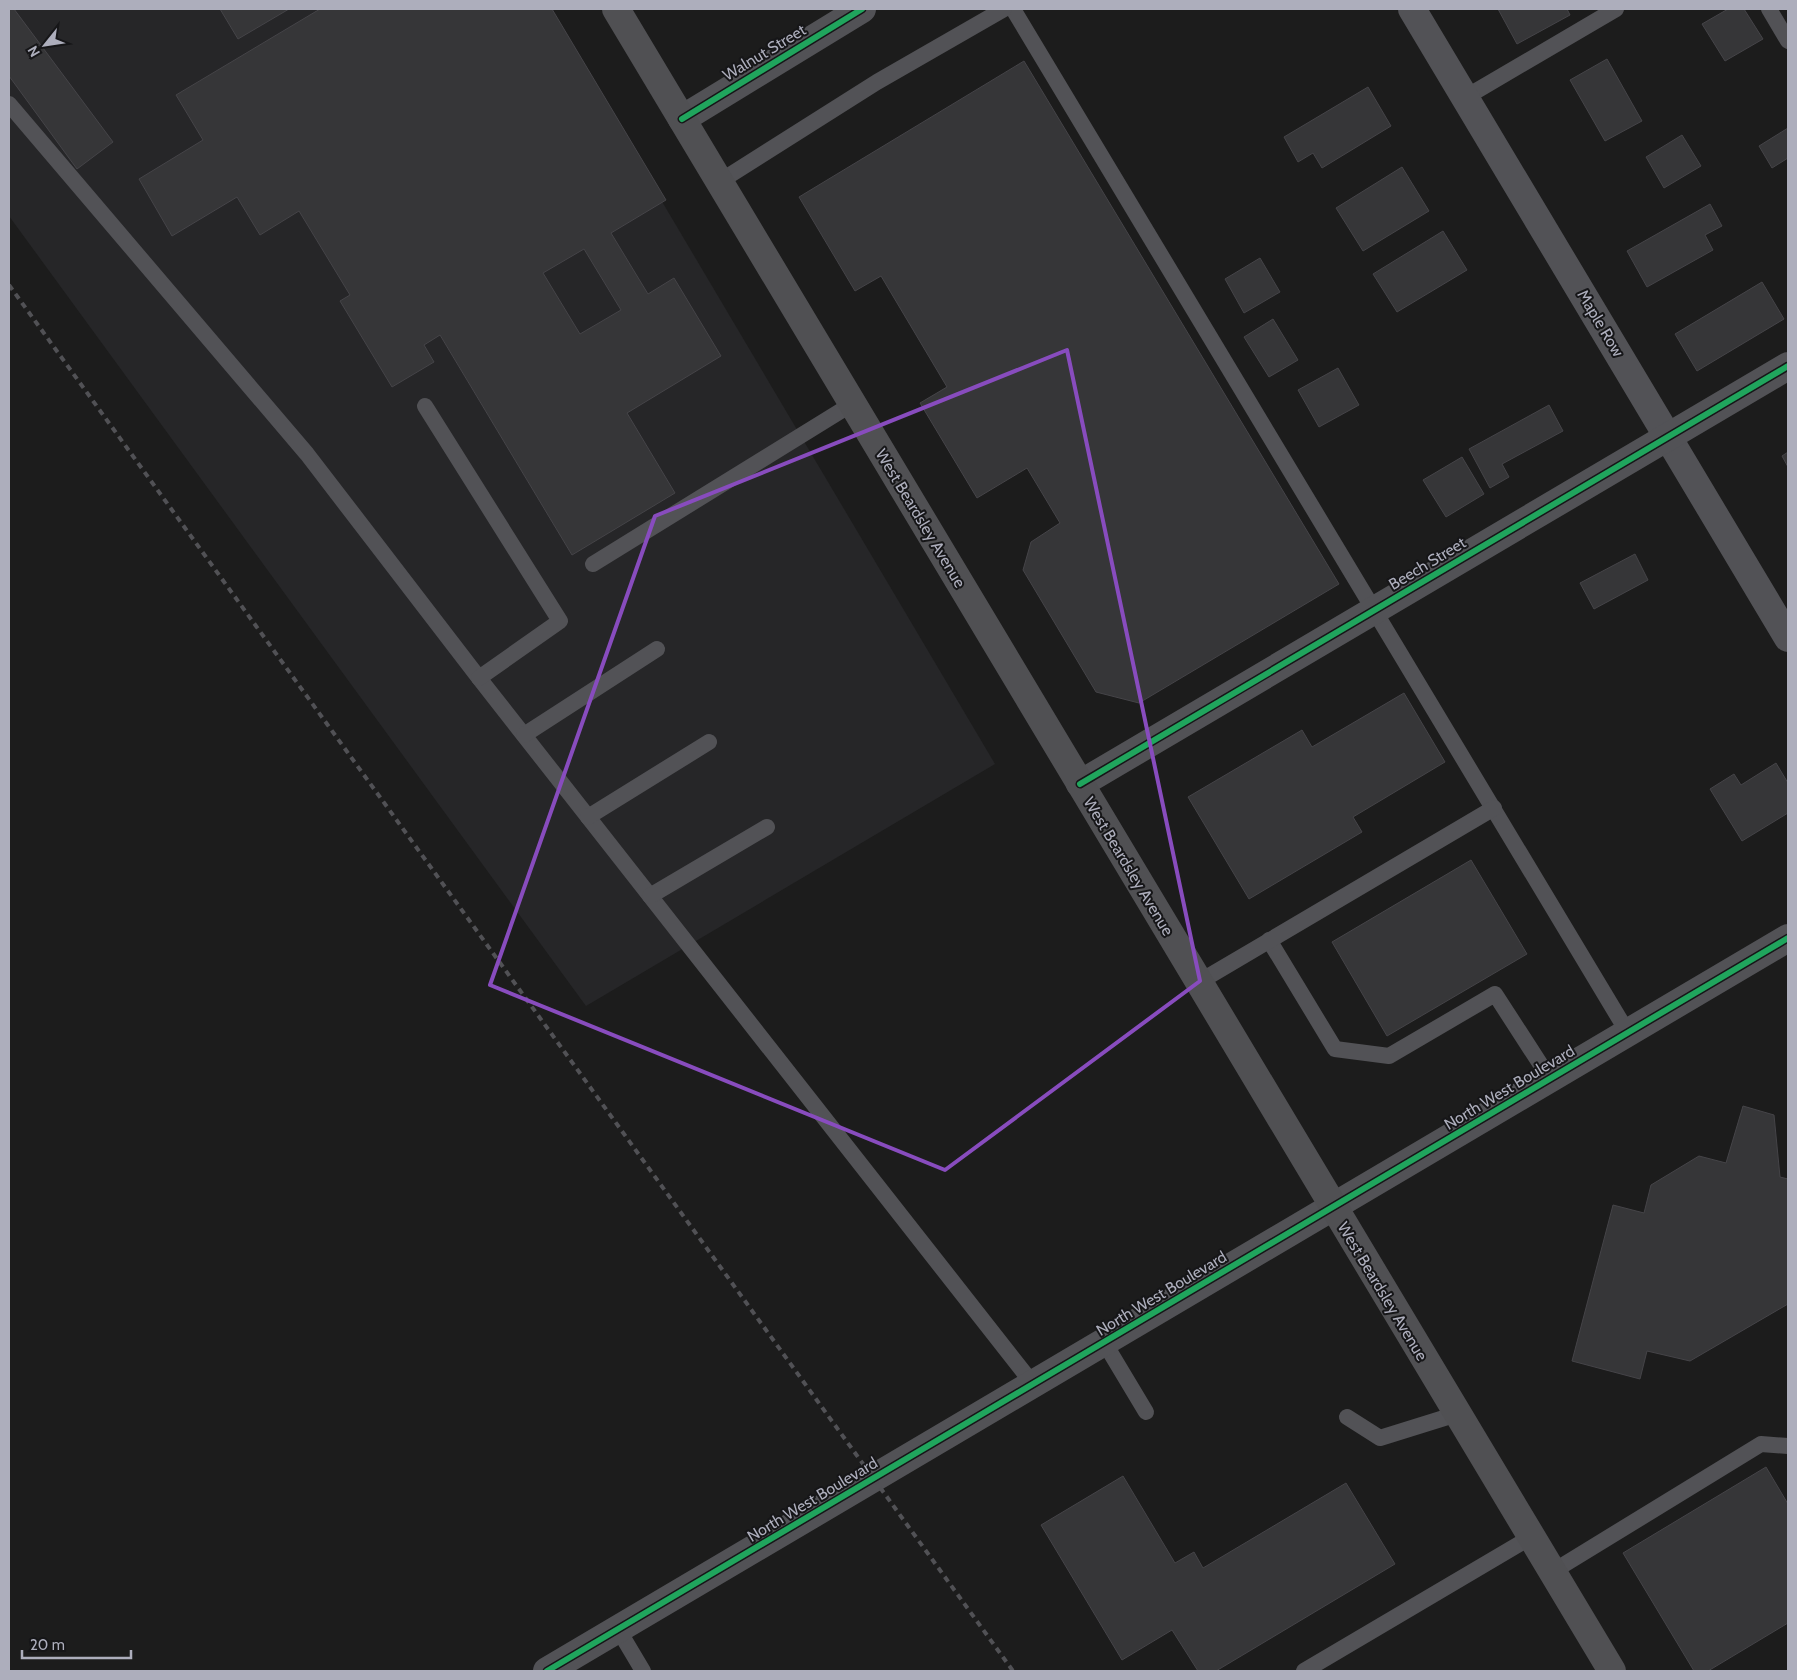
<svg xmlns="http://www.w3.org/2000/svg" width="1797" height="1680" font-family="Cabin,sans-serif">
<style>
.built{fill:#262628}
.building{fill:#363638;stroke:#454448;fill-rule:evenodd}
.lines{fill:none;stroke-linecap:round;stroke-linejoin:round}
.service{stroke:#525256;stroke-width:16}
.minor{stroke:#525256;stroke-width:28}
.tertiary{stroke:#525256;stroke-width:28}
.secondary{stroke:#505053;stroke-width:28}
.rail{stroke:#515155;stroke-width:4;stroke-dasharray:6 5;stroke-linecap:butt}
.cycleway-casing{stroke:#161618;stroke-width:9}
.cycleway{stroke:#20a55d;stroke-width:6}
.marked{fill:none;stroke:#884cbe;stroke-width:4;stroke-linejoin:round}
.labels{text-anchor:middle;stroke-width:4;stroke-linejoin:round;paint-order:stroke}
.street-label{font-size:16px;fill:#adaebc;stroke:#161618}
</style>
<rect width="100%" height="100%" fill="#1c1c1c"/>
<path class="built" d="M9,9H548L995,764L586,1006L9,216Z"/>
<g class="building">
<path d="M9,9H14L113,142L77,169L9,76Z"/>
<path d="M220,9H289L238,39Z"/>
<path d="M320,9H552L666,200L611,233L648,294L674,278L721,356L627,413L675,493L572,555L440,335L424,345L434,362L392,387L340,301L350,295L299,211L260,235L237,197L172,236L139,179L203,140L176,95ZM584,249L621,310L580,334L543,273Z"/>
<path d="M1498,9H1567L1570,15L1517,44Z"/>
<path d="M1728,9H1744L1763,39L1725,61L1702,24Z"/>
<path d="M1607,59L1642,121L1605,141L1570,80Z"/>
<path d="M1024,61L1339,584L1139,703L1096,692L1023,570L1031,542L1060,523L1027,468L977,498L920,403L947,387L881,276L855,291L799,197Z"/>
<path d="M1368,87L1391,126L1322,168L1313,153L1298,162L1284,137Z"/>
<path d="M1788,128V158L1772,168L1759,146Z"/>
<path d="M1682,135L1701,166L1664,188L1646,157Z"/>
<path d="M1402,167L1429,211L1363,251L1336,208Z"/>
<path d="M1710,204L1722,226L1705,235L1713,250L1647,287L1627,251Z"/>
<path d="M1443,231L1467,270L1397,312L1373,274Z"/>
<path d="M1260,258L1280,292L1244,313L1225,279Z"/>
<path d="M1762,282L1784,319L1697,371L1675,334Z"/>
<path d="M1273,319L1298,360L1269,377L1244,337Z"/>
<path d="M1338,368L1359,405L1319,427L1298,390Z"/>
<path d="M1549,405L1563,431L1502,464L1509,477L1490,488L1469,449Z"/>
<path d="M1788,452V467L1782,456Z"/>
<path d="M1462,457L1484,494L1446,517L1423,480Z"/>
<path d="M1635,554L1648,580L1594,609L1580,583Z"/>
<path d="M1404,693L1445,762L1353,817L1362,832L1249,899L1188,797L1302,730L1312,747Z"/>
<path d="M1776,763L1788,783V813L1742,841L1710,789L1734,774L1741,785Z"/>
<path d="M1471,860L1527,954L1387,1036L1332,942Z"/>
<path d="M1743,1106L1774,1115L1780,1177L1788,1179V1304L1690,1361L1647,1351L1640,1379L1572,1361L1613,1205L1644,1213L1651,1185L1699,1156L1726,1163Z"/>
<path d="M1766,1467L1788,1504V1623L1708,1671H1694L1623,1553Z"/>
<path d="M1123,1476L1175,1563L1194,1552L1203,1568L1346,1483L1395,1564L1216,1671H1198L1172,1630L1122,1660L1041,1525Z"/>
</g>
<g class="lines">
<g class="service">
<path d="M1013,9L1628,1033"/>
<path d="M1769,9L1788,41"/>
<path d="M1466,97L1616,9"/>
<path d="M9,104L307,454L479,678L1033,1384"/>
<path d="M719,182L877,82L1004,9"/>
<path d="M425,406L560,621L479,678"/>
<path d="M593,564L852,404"/>
<path d="M524,735L657,649"/>
<path d="M588,817L709,742"/>
<path d="M650,896L767,827"/>
<path d="M1269,940L1335,1049L1389,1056L1495,994L1550,1079"/>
<path d="M1199,982L1494,808"/>
<path d="M1104,1342L1146,1412"/>
<path d="M1347,1417L1380,1438L1457,1414"/>
<path d="M1552,1572L1761,1444L1788,1446"/>
<path d="M618,1629L643,1671"/>
<path d="M1304,1671L1531,1537"/>
</g>
<g class="minor">
<path d="M1412,9L1788,638"/>
<path d="M682,119L862,9"/>
<path d="M1080,784L1788,366"/>
</g>
<path class="tertiary" d="M547,1671L1788,938"/>
<path class="secondary" d="M616,9L1612,1671"/>
<path class="rail" d="M9,285L1013,1671"/>
<g class="cycleway-casing">
<g id="cycleway">
<path d="M682,119L862,9"/>
<path d="M1080,784L1788,366"/>
<path d="M547,1671L1788,938"/>
</g>
</g>
<use href="#cycleway" class="cycleway"/>
</g>
<path class="marked" d="M1067,350L1200,981L945,1170L490,985L655,516Z"/>
<g class="labels">
<g class="street-label">
<text transform="translate(764 52) rotate(-31)" y="6">Walnut Street</text>
<text transform="translate(1601 323) rotate(59)" y="6">Maple Row</text>
<text transform="translate(921 518) rotate(59)" y="6">West Beardsley Avenue</text>
<text transform="translate(1427 563) rotate(-31)" y="6">Beech Street</text>
<text transform="translate(1129 866) rotate(59)" y="6">West Beardsley Avenue</text>
<text transform="translate(1509 1087) rotate(-31)" y="6">North West Boulevard</text>
<text transform="translate(1383 1291) rotate(59)" y="6">West Beardsley Avenue</text>
<text transform="translate(1161 1293) rotate(-31)" y="6">North West Boulevard</text>
<text transform="translate(812 1499) rotate(-31)" y="6">North West Boulevard</text>
</g>
</g>
<rect width="1797" height="1680" fill="none" stroke="#adaebc" stroke-width="20"/>
<g transform="translate(45 45) rotate(240)" stroke="#161618" stroke-width="4" paint-order="stroke">
<path d="M0-4L9 19L0 12L-9 19Z" fill="#adaebc"/>
<text y="-8" font-size="14" font-weight="bold" text-anchor="middle" fill="#adaebc">N</text>
</g>
<path d="M22 1650v8h109v-8" fill="none" stroke="#adaebc" stroke-width="2.5"/>
<text x="30" y="1650" font-size="15" fill="#adaebc" stroke="#161618" stroke-width="4" paint-order="stroke">20 m</text>
</svg>
